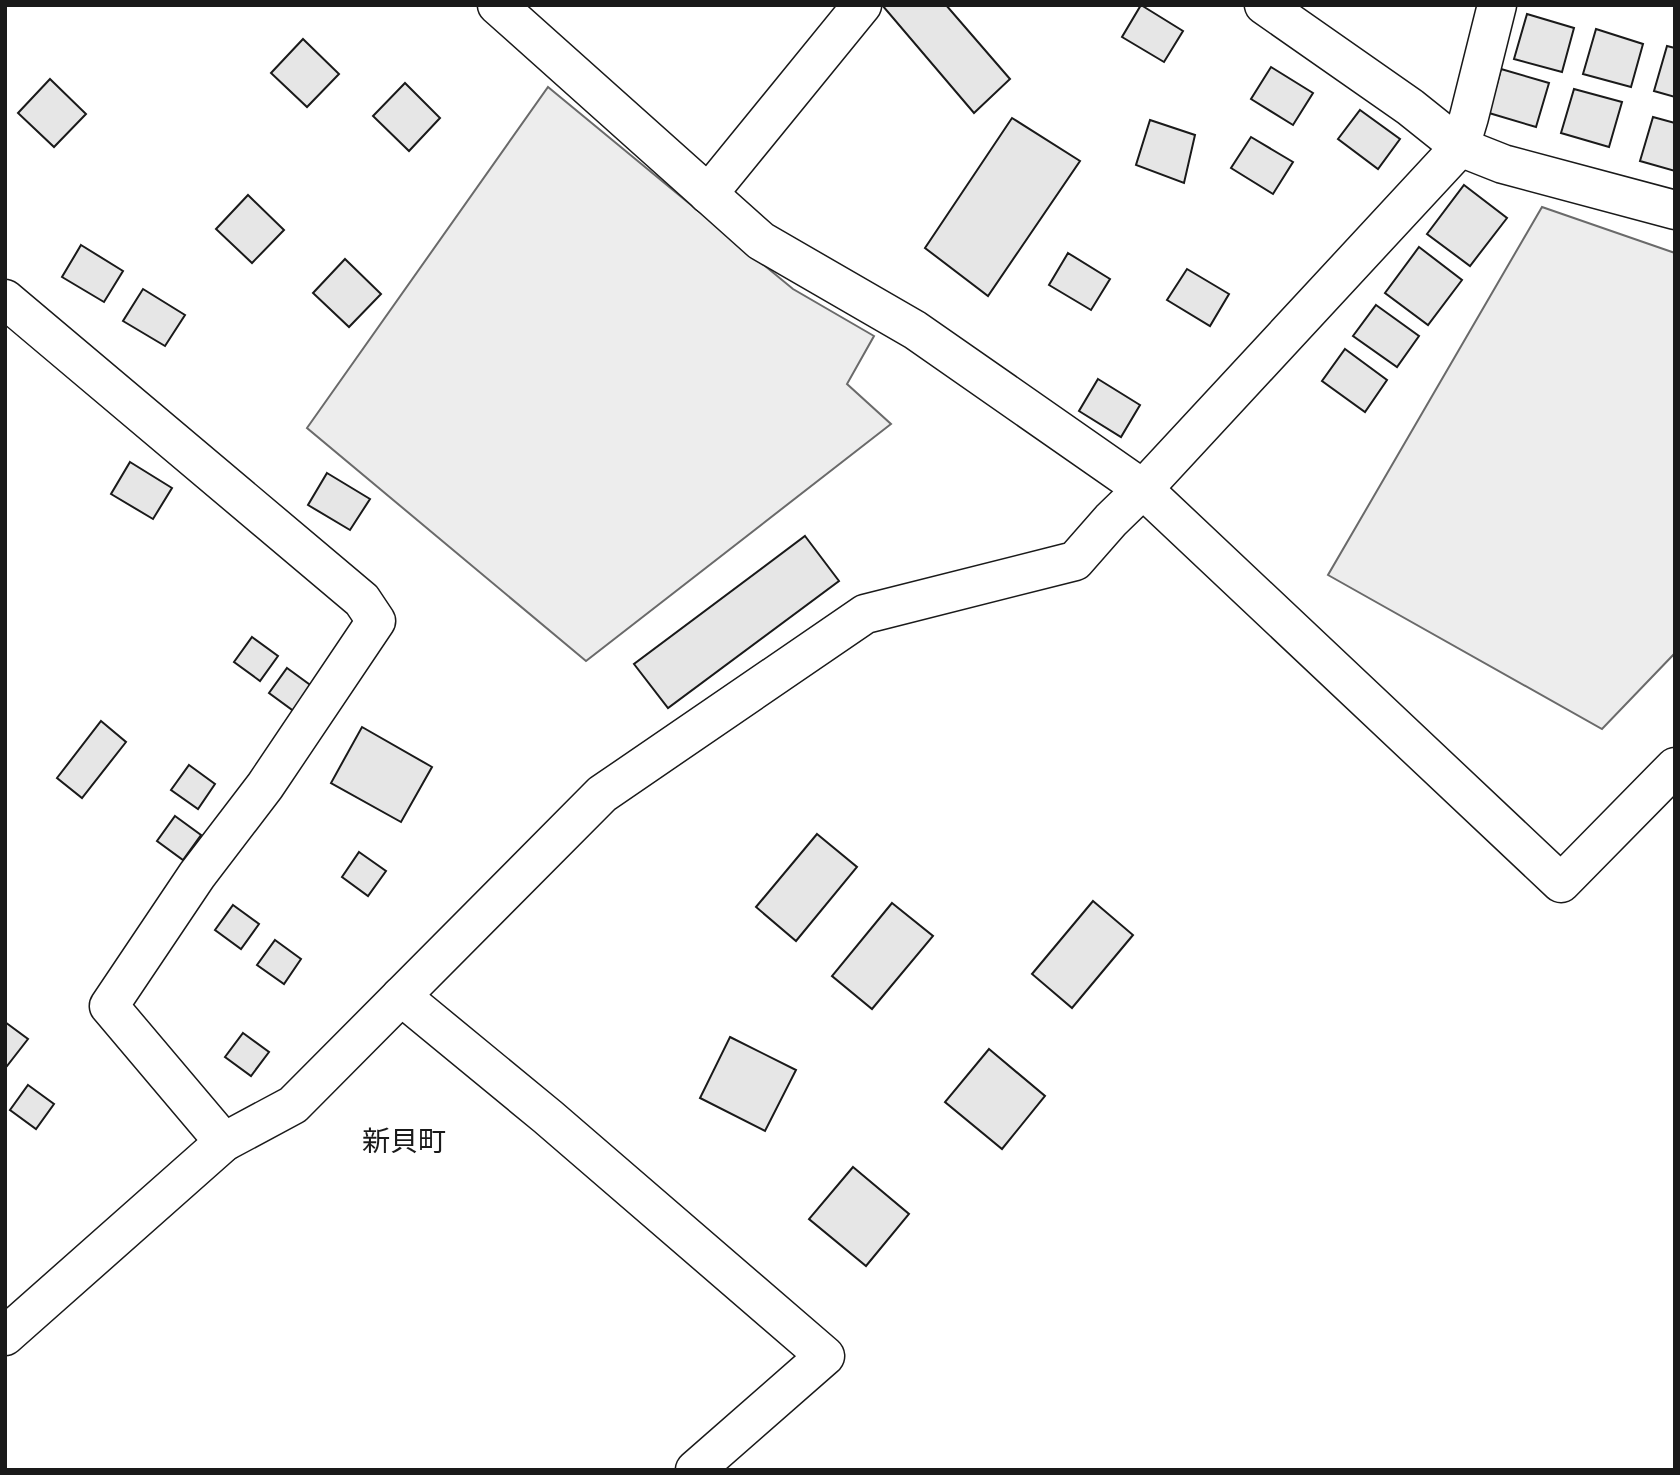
<svg xmlns="http://www.w3.org/2000/svg" width="1680" height="1475" font-family="'Titillium Web','Noto Sans JP',sans-serif">
<style>
.built{fill:#ededed;stroke:#6a6a6a;stroke-width:2}
.building{fill:#e6e6e6;stroke:#1a1a1a;stroke-width:2}
.lines{fill:none;stroke-linecap:round;stroke-linejoin:round}
.minor-casing{stroke:#1a1a1a;stroke-width:41}
.minor{stroke:#fff;stroke-width:38}
.labels{text-anchor:middle;stroke-width:5;stroke-linejoin:round;paint-order:stroke}
.neighbourhood-label{font-size:28px;fill:#1a1a1a;stroke:#fff}
</style>
<rect width="100%" height="100%" fill="#fff"/>
<g class="built">
<path d="M548,87L793,289L874,336L847,384L891,424L586,661L307,428Z"/>
<path d="M1542,207L1675,253V653L1602,729L1328,575Z"/>
</g>
<g class="building">
<path d="M882,5H946L1010,79L974,113Z"/>
<path d="M1141,5L1183,31L1164,62L1122,37Z"/>
<path d="M1527,14L1574,28L1562,72L1514,59Z"/>
<path d="M1596,29L1643,44L1631,87L1583,74Z"/>
<path d="M303,39L339,74L307,107L271,73Z"/>
<path d="M1667,46L1675,48V97L1654,91Z"/>
<path d="M1271,67L1313,93L1293,125L1251,99Z"/>
<path d="M1501,69L1549,83L1536,127L1489,113Z"/>
<path d="M50,79L86,114L54,147L18,113Z"/>
<path d="M405,83L440,118L409,151L373,116Z"/>
<path d="M1574,89L1622,102L1609,147L1561,133Z"/>
<path d="M1360,110L1400,139L1378,169L1338,139Z"/>
<path d="M1653,117L1675,123V171L1640,161Z"/>
<path d="M1012,118L1080,161L988,296L925,248Z"/>
<path d="M1150,120L1195,135L1184,183L1136,165Z"/>
<path d="M1251,137L1293,162L1273,194L1231,168Z"/>
<path d="M1464,185L1507,218L1470,266L1427,234Z"/>
<path d="M248,195L284,230L252,263L216,229Z"/>
<path d="M81,245L123,271L104,302L62,277Z"/>
<path d="M1419,247L1462,280L1428,325L1385,293Z"/>
<path d="M1068,253L1110,279L1091,310L1049,285Z"/>
<path d="M345,259L381,294L349,327L313,293Z"/>
<path d="M1187,269L1229,294L1210,326L1167,300Z"/>
<path d="M143,289L185,315L165,346L123,321Z"/>
<path d="M1376,305L1419,336L1397,367L1353,336Z"/>
<path d="M1345,349L1387,380L1365,412L1322,381Z"/>
<path d="M1098,379L1140,405L1121,437L1079,411Z"/>
<path d="M130,462L172,488L153,519L111,494Z"/>
<path d="M327,473L370,499L350,530L308,505Z"/>
<path d="M805,536L839,581L668,708L634,664Z"/>
<path d="M252,637L278,656L260,681L234,662Z"/>
<path d="M287,668L313,687L295,712L269,693Z"/>
<path d="M101,721L126,742L82,798L57,778Z"/>
<path d="M362,727L432,767L401,822L331,783Z"/>
<path d="M189,765L215,784L198,809L171,790Z"/>
<path d="M175,816L201,835L183,860L157,841Z"/>
<path d="M817,834L857,867L796,941L756,907Z"/>
<path d="M359,852L386,871L368,896L342,877Z"/>
<path d="M1093,901L1133,935L1072,1008L1032,974Z"/>
<path d="M892,903L933,936L872,1009L832,976Z"/>
<path d="M233,905L259,924L241,949L215,930Z"/>
<path d="M275,940L301,959L284,984L257,965Z"/>
<path d="M5,1022L28,1039L7,1066L5,1065Z"/>
<path d="M243,1033L269,1052L251,1076L225,1057Z"/>
<path d="M730,1037L796,1070L765,1131L700,1098Z"/>
<path d="M989,1049L1045,1096L1002,1149L945,1102Z"/>
<path d="M28,1085L54,1104L36,1129L10,1110Z"/>
<path d="M853,1167L909,1214L866,1266L809,1219Z"/>
</g>
<g class="lines">
<g class="minor-casing">
<g id="minor">
<path d="M497,5L761,241L915,330L1143,489L1561,883L1675,767"/>
<path d="M1264,5L1410,107L1460,147L1503,164L1675,210"/>
<path d="M708,194L862,5"/>
<path d="M5,299L362,600L376,621L265,786L197,875L109,1006L224,1142"/>
<path d="M401,996L548,1117L825,1356L695,1470"/>
<path d="M5,1336L224,1142L293,1105L602,794L865,614L1075,561L1111,520L1143,489L1460,147L1469,117L1497,5"/>
</g>
</g>
<use href="#minor" class="minor"/>
</g>
<g class="labels">
<g class="neighbourhood-label">
<text x="404" y="1151">新貝町</text>
</g>
</g>
<rect width="1680" height="1475" fill="none" stroke="#1a1a1a" stroke-width="14"/>
</svg>
